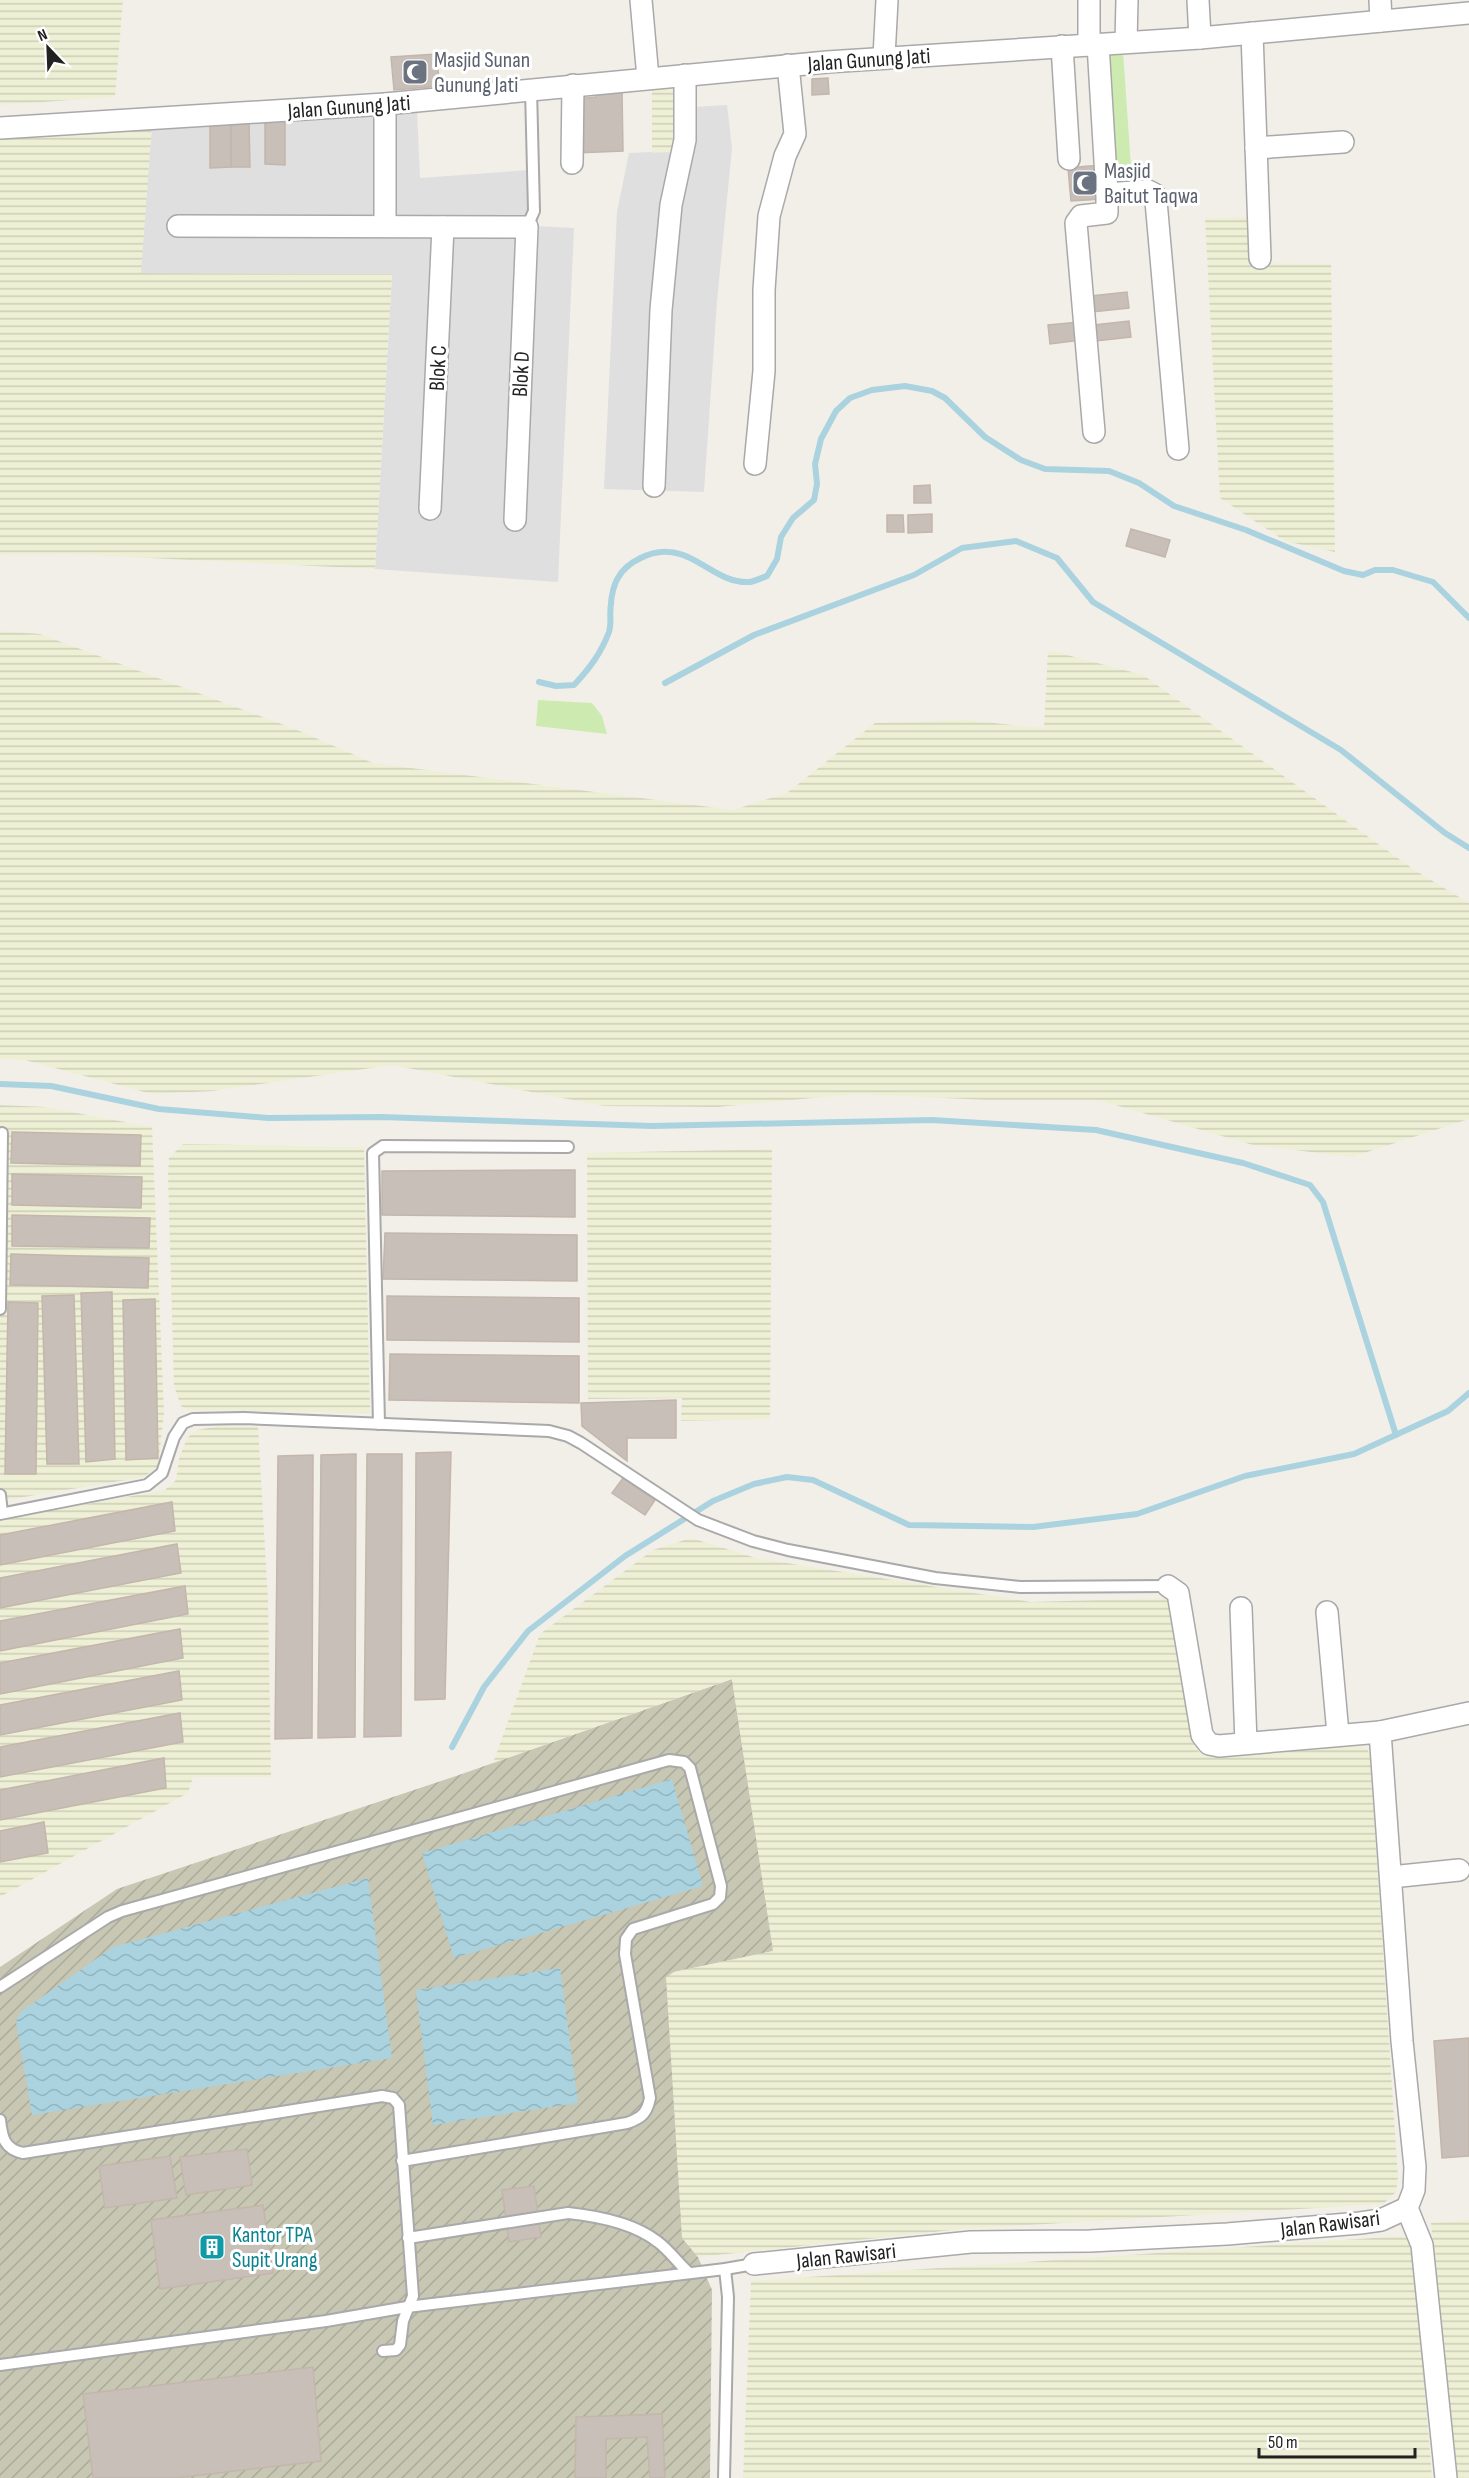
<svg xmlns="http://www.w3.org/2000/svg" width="1469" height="2478" font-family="'Sofia Sans Condensed',sans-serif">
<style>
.residential{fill:#e0dfdf}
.construction{fill:url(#construction-furrows)}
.farmland{fill:url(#farmland-rules)}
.grass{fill:#cdebb0}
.water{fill:url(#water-waves)}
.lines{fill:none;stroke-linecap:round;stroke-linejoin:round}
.stream{stroke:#aad3df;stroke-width:6}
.building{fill:#c7bfb8;stroke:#c4b6ab;stroke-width:1.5}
.lane-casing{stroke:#a9a9a9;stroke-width:14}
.street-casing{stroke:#a9a9a9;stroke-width:24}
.lane{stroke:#fff;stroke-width:10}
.street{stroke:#fff;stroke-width:21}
.labels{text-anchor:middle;stroke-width:6;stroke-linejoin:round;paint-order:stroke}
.worship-label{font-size:22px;fill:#5b616d;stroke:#fff;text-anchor:start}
.street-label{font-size:22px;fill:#222;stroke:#fff}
.culture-label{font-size:22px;fill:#0d838f;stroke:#fff;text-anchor:start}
</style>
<defs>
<pattern id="construction-furrows" width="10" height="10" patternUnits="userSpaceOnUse" patternTransform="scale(1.5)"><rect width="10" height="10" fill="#c7c7b4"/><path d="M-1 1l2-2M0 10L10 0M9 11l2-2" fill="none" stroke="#abab9a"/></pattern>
<pattern id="farmland-rules" width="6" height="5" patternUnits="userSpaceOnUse" patternTransform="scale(1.5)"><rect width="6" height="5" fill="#eef0d5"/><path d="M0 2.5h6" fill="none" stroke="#ccceb7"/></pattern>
<pattern id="water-waves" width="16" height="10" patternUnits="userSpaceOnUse" patternTransform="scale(1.5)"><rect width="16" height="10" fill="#aad3df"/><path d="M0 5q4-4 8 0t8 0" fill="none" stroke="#92b5bf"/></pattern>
</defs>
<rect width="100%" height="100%" fill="#f2efe9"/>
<g class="residential">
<path d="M652,86L693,107L727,105L732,148L717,301L704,492L604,489L617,212L629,153L652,152Z"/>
<path d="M417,111L420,178L529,170L535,226L574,228L558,582L375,569L392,274L140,273L152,125L300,121Z"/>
</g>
<path class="construction" d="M732,1679L774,1951L674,1972L682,2237L698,2257L712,2290L710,2478H0V1967L117,1889L459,1775Z"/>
<g class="farmland">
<path d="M0,0H123L115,97L0,105Z"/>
<path d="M677,85V152L652,153V86Z"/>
<path d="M152,125L141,273L392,274L375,569L69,554L0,555V135Z"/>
<path d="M1252,217L1254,263L1331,264L1335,552L1285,541L1220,498L1205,218Z"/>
<path d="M0,631L40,634L295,729L373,763L733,810L787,793L875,723L964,720L1044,728L1048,650L1143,675L1416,871L1469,903V1119L1352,1157L1253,1145L1098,1100H988L856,1094L717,1107L604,1106L392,1065L213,1091L152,1094L25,1060L0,1059Z"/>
<path d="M0,1105L45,1107L152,1127L164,1413L158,1466L144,1477L0,1501Z"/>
<path d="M183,1144L364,1147L370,1413L188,1410L181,1406L174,1386L168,1174L169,1158Z"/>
<path d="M772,1149L770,1419L681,1421L682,1398L588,1399L587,1153Z"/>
<path d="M221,1426L258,1427L268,1600L271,1777H193L188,1793L0,1897V1520L165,1490L176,1480L179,1459L187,1438L197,1430Z"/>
<path d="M691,1538L756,1558L1031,1602L1167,1598L1175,1608L1198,1751L1205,1756L1355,1743L1367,1749L1370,1755L1398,2177L1396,2192L1383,2204L962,2229L698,2257L682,2238L666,1977L674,1972L773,1951L732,1679L493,1763L540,1634L653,1550Z"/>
<path d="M1469,2220V2478H1456L1431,2223Z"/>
<path d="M1402,2236L1413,2242L1432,2478H743L751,2281Z"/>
</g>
<g class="grass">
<path d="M1123,51L1132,181L1114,183L1104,52Z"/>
<path d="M538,700L592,703L602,716L607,734L536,726Z"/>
</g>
<g class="water">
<path d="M672,1779L703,1886L454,1958L422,1853Z"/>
<path d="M368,1878L392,2058L32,2115L16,2021L22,2011L113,1947Z"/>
<path d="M560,1968L578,2103L433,2125L416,1990Z"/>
</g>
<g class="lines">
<g class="stream">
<path d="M539,682L556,686L574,685C590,668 601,653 609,632C612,623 609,613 611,604C611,597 614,584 618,578C626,562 652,550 669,552C699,554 718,584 750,582C755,581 762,578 767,576L777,559L781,537L793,518L814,500L817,484L815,464L821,439L836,411L850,398L872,390L905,386L932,391L945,398L985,437L1021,460L1045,469L1109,471L1139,483L1174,506L1246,530L1344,571L1363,575L1375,570H1393L1433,582L1469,618"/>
<path d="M665,683L754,635L914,575L962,548L1016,541L1057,558L1093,602L1341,750L1445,833L1469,848"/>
<path d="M0,1084L51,1086L159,1109L268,1118L381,1117L653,1126L932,1120L1096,1130L1243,1163L1310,1185L1323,1202L1396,1435"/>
<path d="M452,1747L484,1687L528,1631L625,1556L713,1501L754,1484L787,1477L813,1480L909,1525L1033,1527L1137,1514L1245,1476L1354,1454L1448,1411L1469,1393"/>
</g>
</g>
<g class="building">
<path d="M436,54L440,86L394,90L391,57Z"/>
<path d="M828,78L829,94L812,95V79Z"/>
<path d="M622,91L623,151L576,153V99L596,97L597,92Z"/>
<path d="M285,121V165L265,164V122Z"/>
<path d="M249,122L250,167H231V123Z"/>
<path d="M210,123H231V167L210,168Z"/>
<path d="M1100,165L1103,199L1071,201L1068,168Z"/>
<path d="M1127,292L1129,308L1092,312L1091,296Z"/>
<path d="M1129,321L1131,337L1096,341L1094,325Z"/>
<path d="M1079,322L1081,340L1050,344L1048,325Z"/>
<path d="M930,485L931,503H914V486Z"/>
<path d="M932,514V532L908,533V515Z"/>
<path d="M887,515H903L904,532H887Z"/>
<path d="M1131,529L1170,540L1165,557L1126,546Z"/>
<path d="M12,1132L141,1135L140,1166L11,1163Z"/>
<path d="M575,1170V1217L382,1215V1171Z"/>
<path d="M12,1174L142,1177L141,1208L12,1205Z"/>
<path d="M12,1215L150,1218L149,1248L12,1246Z"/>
<path d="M385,1233L577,1235V1281L383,1279Z"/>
<path d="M11,1254L149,1258L148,1288L10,1285Z"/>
<path d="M112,1292L115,1459L86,1462L81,1293Z"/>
<path d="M74,1295L79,1464H47L42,1296Z"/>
<path d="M387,1296L579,1298V1342L387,1340Z"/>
<path d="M155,1299L158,1458L126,1460L123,1300Z"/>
<path d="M8,1302L38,1303L36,1474H5Z"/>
<path d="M390,1354L579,1356V1403L389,1400Z"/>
<path d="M676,1400V1438H627V1461L582,1426L581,1403Z"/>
<path d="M451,1452L445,1699L415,1700L416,1453Z"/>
<path d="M356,1454L355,1737L318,1738L321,1455Z"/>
<path d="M367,1454H402L401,1736L364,1737Z"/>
<path d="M313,1455L312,1738L275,1739L278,1456Z"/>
<path d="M623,1478L655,1500L645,1515L612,1493Z"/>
<path d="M172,1502L175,1531L0,1565V1535Z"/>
<path d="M177,1544L181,1573L0,1608V1578Z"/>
<path d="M185,1586L188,1614L0,1651V1621Z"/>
<path d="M180,1629L183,1658L0,1694V1663Z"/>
<path d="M179,1671L182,1700L0,1735V1705Z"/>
<path d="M180,1713L183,1742L0,1777V1747Z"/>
<path d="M164,1758L166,1788L0,1820V1790Z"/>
<path d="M44,1822L48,1853L0,1862V1831Z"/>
<path d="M1469,2038V2156L1442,2158L1434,2041Z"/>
<path d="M247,2149L252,2185L186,2195L180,2157Z"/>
<path d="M170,2156L177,2198L105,2208L99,2166Z"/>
<path d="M534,2186L541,2237L509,2242L502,2190Z"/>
<path d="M263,2205L273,2273L160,2289L151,2220Z"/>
<path d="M313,2367L321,2461L175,2478H93L83,2394Z"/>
<path d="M662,2414L665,2478H650L647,2437L606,2439V2478H575L576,2417Z"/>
</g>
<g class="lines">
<g class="lane-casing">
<g id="lane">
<path d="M527,227L534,211L531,89"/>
<path d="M0,1309L2,1133"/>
<path d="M379,1424L373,1153L383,1146L568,1147"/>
<path d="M0,1495L2,1513"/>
<path d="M0,1514L147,1485L162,1473L174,1437L183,1423L193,1419L244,1418L549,1431L568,1436L581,1443L698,1520L753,1541L788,1550L935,1578L1020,1587L1168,1586"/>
<path d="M0,1987L108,1917L122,1911L669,1760L684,1762L690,1768L721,1886L720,1897L713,1904L633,1929L626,1939L625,1954L650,2098C647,2113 642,2118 627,2123L402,2161"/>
<path d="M0,2120C2,2137 4,2149 23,2153L382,2096L393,2098L399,2105L413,2296L403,2321L400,2345L396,2350L383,2351"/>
<path d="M408,2238L568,2213C597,2216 634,2223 658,2242C669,2250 678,2263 688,2272"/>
<path d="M0,2365L326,2321L407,2307L725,2269L754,2264"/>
<path d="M724,2478L728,2297L725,2269"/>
</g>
</g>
<g class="street-casing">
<g id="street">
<path d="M641,0L648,78"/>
<path d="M1198,0L1200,38"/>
<path d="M1380,0L1381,21"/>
<path d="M1252,33L1260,258"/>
<path d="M1126,42L1127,0"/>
<path d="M1098,44L1107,194L1148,191L1154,194L1156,201L1178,449"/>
<path d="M1089,45V0"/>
<path d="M1062,46L1069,159"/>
<path d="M884,57L887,0"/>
<path d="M0,128L385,104L827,62L1200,38L1469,13"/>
<path d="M1256,148L1343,142"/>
<path d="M572,163L573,85"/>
<path d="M178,226L527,227L515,520"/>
<path d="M385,226V104"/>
<path d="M1094,432L1076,223L1081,216L1107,213V194"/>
<path d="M755,464L764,371V290L769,216L785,156L795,134L788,65"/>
<path d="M654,486L661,310L671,205L685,140V75"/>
<path d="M430,509L443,227"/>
<path d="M1168,1586L1178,1593L1202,1735L1209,1744L1219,1746L1380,1732"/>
<path d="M1241,1608L1246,1743"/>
<path d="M1327,1612L1338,1734"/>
<path d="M1391,1877L1459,1870"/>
<path d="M1407,2208L1422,2245L1446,2478"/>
<path d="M754,2264L971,2242L1090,2241L1227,2234L1360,2223L1381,2220L1407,2208L1414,2190L1415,2167L1402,2041L1380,1732L1469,1713"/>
</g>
</g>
<use href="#lane" class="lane"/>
<use href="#street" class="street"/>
</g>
<defs>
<g id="mosque-square" transform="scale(1.35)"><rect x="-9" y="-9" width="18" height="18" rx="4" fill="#6b7280" stroke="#fff"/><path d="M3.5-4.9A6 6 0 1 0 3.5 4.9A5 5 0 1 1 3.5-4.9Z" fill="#fff"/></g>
<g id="building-square" transform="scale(1.35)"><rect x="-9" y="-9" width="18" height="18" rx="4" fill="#0f9aa8" stroke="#fff"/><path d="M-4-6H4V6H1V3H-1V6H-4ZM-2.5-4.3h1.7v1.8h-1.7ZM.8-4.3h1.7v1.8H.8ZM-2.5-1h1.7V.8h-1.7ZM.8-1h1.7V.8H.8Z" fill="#fff"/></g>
</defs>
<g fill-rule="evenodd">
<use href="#mosque-square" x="415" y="72"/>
<use href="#mosque-square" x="1085" y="183"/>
<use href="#building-square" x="212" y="2247"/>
</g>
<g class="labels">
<g class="worship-label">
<text x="434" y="67">Masjid Sunan<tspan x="434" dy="25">Gunung Jati</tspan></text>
<text x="1104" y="178">Masjid<tspan x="1104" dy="25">Baitut Taqwa</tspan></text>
</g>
<g class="street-label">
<text transform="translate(869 59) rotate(-4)" y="8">Jalan Gunung Jati</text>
<text transform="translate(349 106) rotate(-4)" y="8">Jalan Gunung Jati</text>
<text transform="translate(437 368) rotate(-87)" y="8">Blok C</text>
<text transform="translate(520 374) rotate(-87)" y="8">Blok D</text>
<text transform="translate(1330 2223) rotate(-7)" y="8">Jalan Rawisari</text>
<text transform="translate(846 2255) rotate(-6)" y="8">Jalan Rawisari</text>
</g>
<g class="culture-label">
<text x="232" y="2242">Kantor TPA<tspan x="232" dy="25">Supit Urang</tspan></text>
</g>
</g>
<g transform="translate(48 48) rotate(337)" stroke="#ffffff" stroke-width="4.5" paint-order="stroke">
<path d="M0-4.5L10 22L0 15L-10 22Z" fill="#222222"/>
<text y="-9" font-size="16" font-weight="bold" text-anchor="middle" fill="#222222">N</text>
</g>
<path d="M1259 2448v9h156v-9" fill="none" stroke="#222222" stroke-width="3"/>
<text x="1268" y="2448" font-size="18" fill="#222222" stroke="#ffffff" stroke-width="4.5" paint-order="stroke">50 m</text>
</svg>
